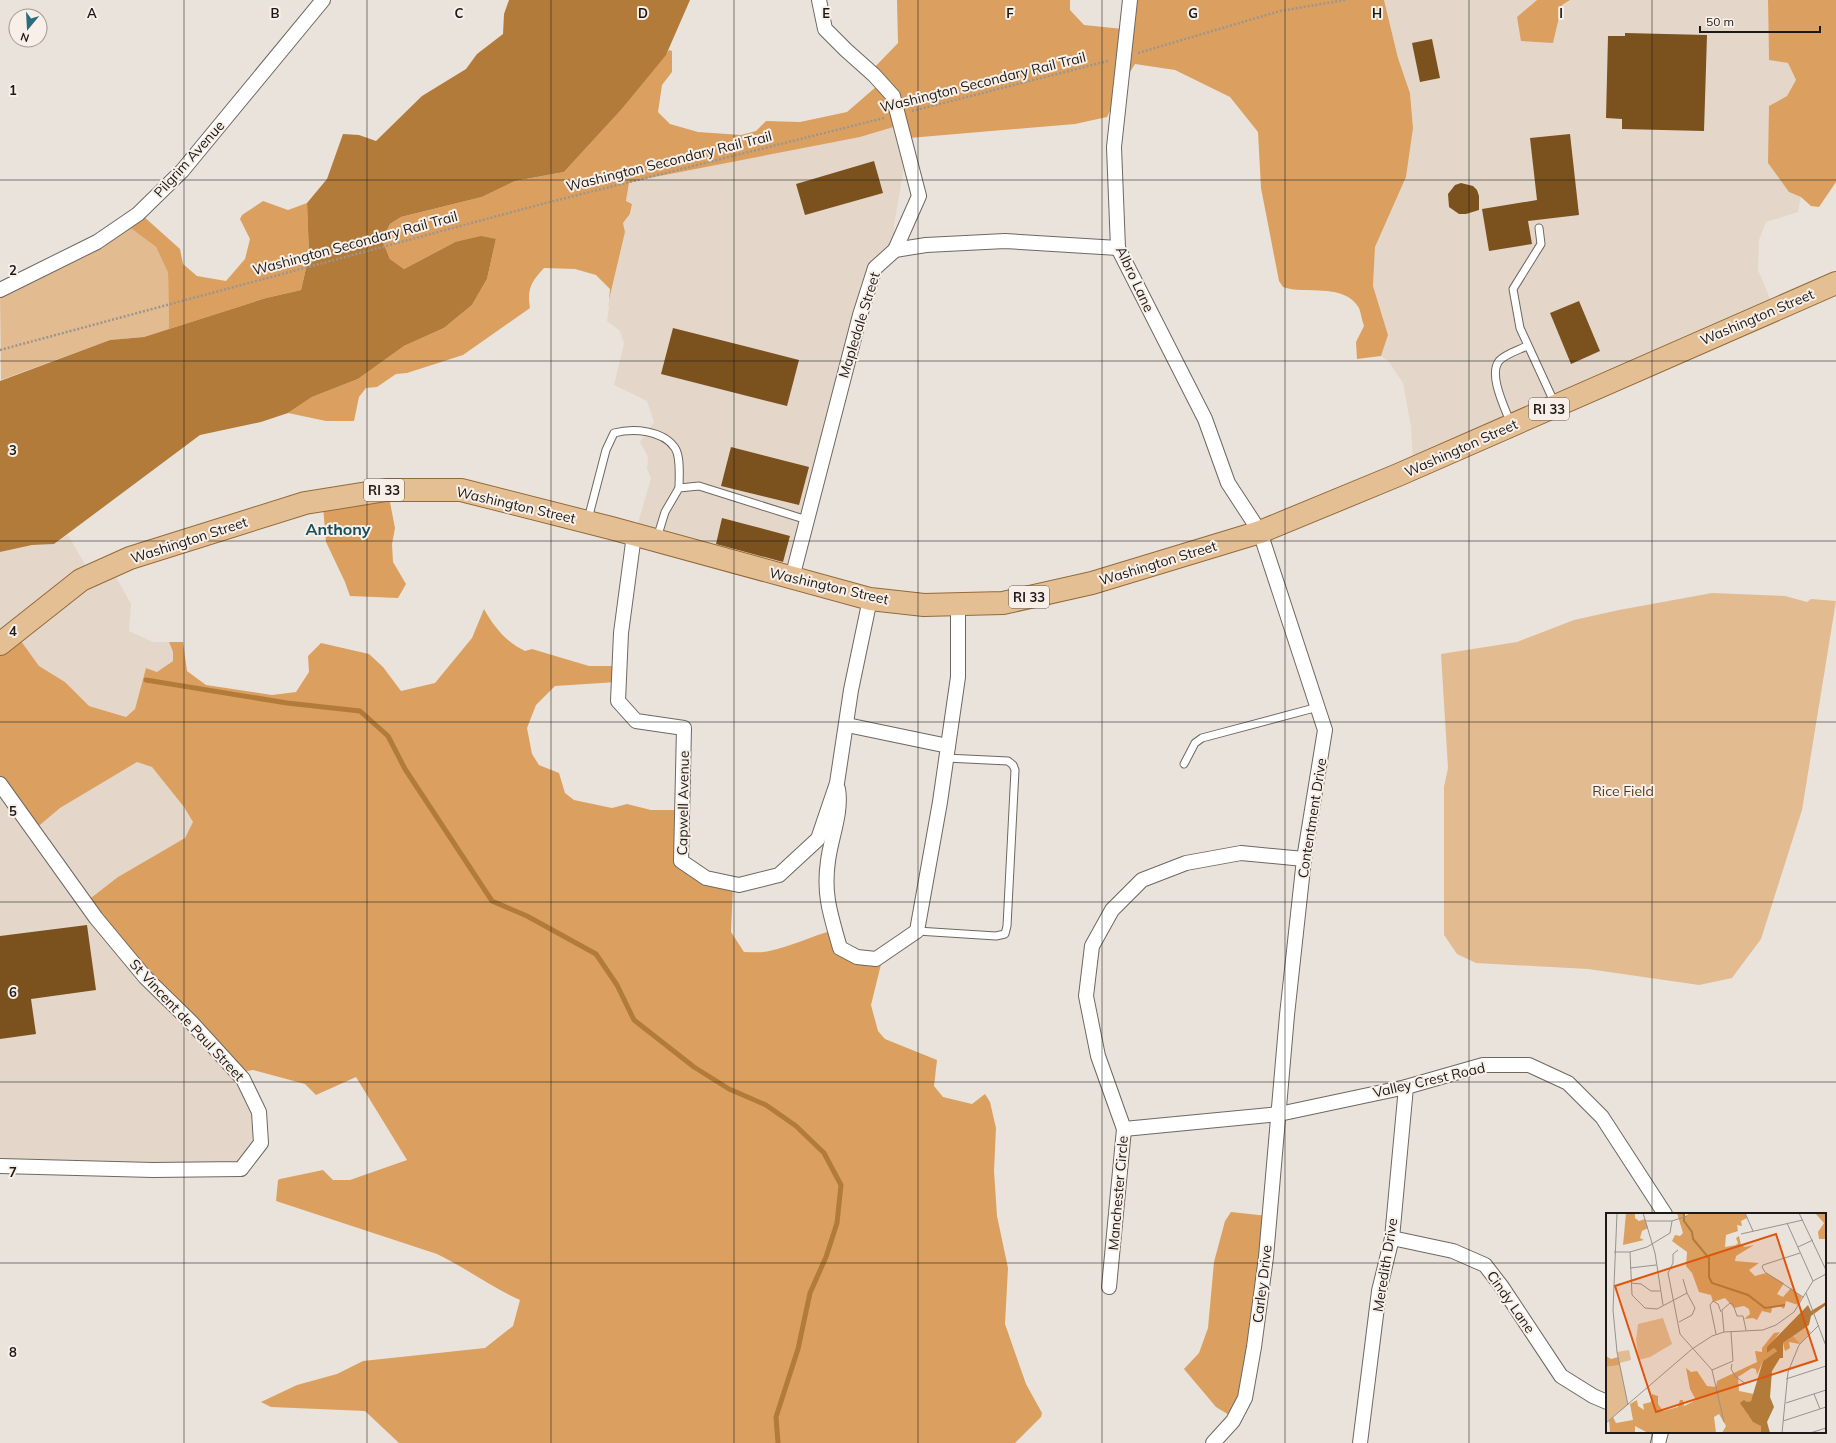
<svg xmlns="http://www.w3.org/2000/svg" width="1836" height="1443" font-family="Mulish,sans-serif">
<style>
.built{fill:#e4d7ca}
.green{fill:#e2bb91}
.forest{fill:#dba05f}
.water{fill:#b37b39}
.lines{fill:none;stroke-linecap:round;stroke-linejoin:round}
.stream{stroke:#b37b39;stroke-width:5}
.building{fill:#7b511e}
.lane-casing{stroke:#6e6861;stroke-width:9}
.street-casing{stroke:#6e6861;stroke-width:16}
.primary-casing{stroke:#936a39;stroke-width:24}
.path{stroke:#9b9590;stroke-width:2.5;stroke-dasharray:2 2;stroke-linecap:butt}
.lane{stroke:#fff;stroke-width:7}
.street{stroke:#fff;stroke-width:14}
.primary{stroke:#e5bf94;stroke-width:22}
.grid{fill:none;stroke:#1c1917;stroke-width:1;stroke-opacity:0.55}
.labels{text-anchor:middle;stroke-width:4;stroke-linejoin:round;paint-order:stroke}
.shield{fill:#f8f0e8;stroke:#5e5a56;stroke-width:1}
.shield-label{font-size:13px;font-weight:bold;fill:#1c1917}
.street-label{font-size:14px;fill:#1c1917;stroke:#f8f0e8}
.park-label{font-size:14px;fill:#51391c;stroke:#f8f0e8}
.quarter-label{font-size:16px;font-weight:bold;fill:#184e5c;stroke:#f8f0e8}
.inset-river{fill:none;stroke:#b37b39;stroke-width:2}
.inset-road{fill:none;stroke:#98928d;stroke-width:1}
.view{fill:#de560d;fill-opacity:0.15;stroke:#de560d;stroke-width:2}
.inset-edge{fill:none;stroke:#1c1917;stroke-width:2}
.grid-label{font-size:13px;text-anchor:middle;font-weight:bold;fill:#1c1917;stroke:#f8f0e8;stroke-width:4;stroke-linejoin:round;paint-order:stroke}
</style>
<rect width="100%" height="100%" fill="#eae3db"/>
<g class="built">
<path d="M1384,0H1537L1517,17L1553,43L1562,5L1570,0H1768L1769,60L1788,63L1796,81L1787,96L1769,106L1789,192L1801,197L1798,212L1766,222L1759,240L1758,270L1774,308L1413,463L1411,427L1403,383L1389,362L1381,356L1388,335L1373,286L1375,247L1406,177L1413,128L1410,92L1398,58Z"/>
<path d="M897,126L904,168L894,225L895,249L873,269L792,577L635,534L651,478L647,469L648,457L640,442L654,422L647,401L614,385L624,344L620,331L607,321L609,306L608,305L625,232L623,223L631,214L632,204L626,202L629,183L639,180L871,134Z"/>
<path d="M68,535L91,575L111,568L131,604L129,631L153,642H169L173,652V661L157,672L146,668L135,709L126,717L89,706L65,682L39,666L16,634L0,644V552L32,545L54,544Z"/>
<path d="M137,761L152,767L184,807L194,822L186,838L118,877L239,1074L260,1133L246,1164L0,1167V785L34,830L60,808Z"/>
</g>
<g class="green">
<path d="M125,224L156,247L168,273L169,329L144,337L110,340L1,380L0,289Z"/>
<path d="M1712,593L1785,596L1807,602L1811,599L1836,601L1802,810L1761,939L1732,978L1699,985L1588,969L1476,963L1457,954L1444,935V787L1448,768L1441,654L1517,642L1574,620L1619,610Z"/>
</g>
<g class="forest">
<path d="M897,0H1070V10L1084,25L1123,29L1130,0H1384L1398,58L1410,93L1413,128L1406,177L1375,247L1373,286L1388,335L1381,356L1357,359L1356,342L1364,326C1362,321 1361,313 1359,308C1344,282 1305,295 1283,287L1279,281L1261,188L1258,132L1230,97L1175,70L1135,64L1130,72H1122L1118,95L1107,117L1075,124L909,138L897,126L860,137L639,180L629,183L626,201L632,204L630,214L623,223L625,232L609,300L610,289L596,275L575,269L544,268C531,282 527,289 530,308L463,355L407,373L396,374L377,387L366,388L359,397L354,421H326L288,413L312,397L358,379L404,346L444,328L472,305L487,279L496,239L455,242L404,269L390,259L382,240L390,224L401,217L482,197L515,181L564,172L621,110L669,50L672,51V72L662,85L658,112L670,124L698,132L741,135L756,131L766,121L800,122L847,112L877,86L871,71L898,43Z"/>
<path d="M1537,0H1570L1562,5L1553,43L1521,41L1517,17Z"/>
<path d="M1768,0H1836V182L1819,207L1811,206L1801,197L1789,192L1768,163L1769,106L1787,96L1796,80L1788,63L1769,60Z"/>
<path d="M263,201L288,210L307,203L309,255L301,290L266,298L169,329L168,273L156,247L125,224L142,215L180,249L183,264L197,276L226,281L245,259L250,239L240,219L242,215Z"/>
<path d="M388,492L395,528L392,544L393,562L406,584L398,598L350,596L345,582L326,542L323,506Z"/>
<path d="M484,609C494,627 506,642 525,651L532,649L589,666H616L617,682L555,686L536,705L527,728L532,754L539,765L559,773L565,793L574,800L612,808L627,804L651,810H677L681,862L733,886L731,932L744,952C752,952 762,953 769,951C792,946 812,936 834,930L844,945L867,954L885,948L871,1005L878,1031L885,1039L937,1060L934,1086L943,1097L972,1104L985,1094L990,1102L996,1128L994,1171L997,1216L1008,1268L1005,1324L1026,1384L1042,1413L1041,1417L1015,1443H399L365,1411L271,1407L261,1402L297,1385L337,1374L363,1361L485,1348L513,1326L520,1300C491,1287 466,1268 437,1254L276,1201L278,1180L280,1179L323,1170L333,1180H350L407,1160L356,1077L316,1095L305,1084L253,1070L241,1072L239,1074L87,901L118,877L185,838L193,822L184,807L152,767L137,762L60,808L34,830L0,785V644L16,634L39,666L65,682L89,706L126,717L135,709L146,668L157,672L173,661V652L169,642H183L187,671L206,685L272,695L296,692L309,672L308,656L321,643L369,654L383,667L401,691L435,683L472,638Z"/>
<path d="M1231,1212L1268,1216L1253,1347L1234,1418L1216,1407L1184,1369L1199,1353L1208,1328L1214,1262L1225,1221Z"/>
</g>
<path class="water" d="M509,0H690L666,55L621,110L564,172L515,181L482,197L401,217L390,224L382,240L390,259L404,269L455,242L481,236L496,239L487,279L472,305L444,328L404,346L358,379L312,397L288,413L261,422L200,435L54,544L32,545L0,552V381L110,340L144,337L266,298L301,290L309,255L307,203L327,179L343,134L359,135L376,141L422,96L466,69L477,54L503,34L504,14Z"/>
<g class="lines">
<path class="stream" d="M146,680L287,703L360,711L388,736L405,769L492,901L527,916L596,954L617,985L634,1020L694,1067L729,1089L766,1105L796,1126L824,1153L841,1185L837,1223L826,1257L810,1293L798,1349L776,1417L778,1443"/>
</g>
<g class="building">
<path d="M1625,33L1707,35L1704,131L1622,129V119L1606,118L1608,36H1625Z"/>
<path d="M1432,39L1440,78L1420,82L1412,43Z"/>
<path d="M1570,134L1579,215L1528,221L1532,244L1489,251L1482,209L1537,200L1530,138Z"/>
<path d="M874,161L883,193L805,215L796,184Z"/>
<path d="M1461,183L1473,186L1477,190L1479,196V210L1466,214H1459L1449,207L1448,194L1455,185Z"/>
<path d="M1579,301L1600,351L1571,364L1550,313Z"/>
<path d="M673,328L799,360L787,406L661,374Z"/>
<path d="M731,447L809,467L799,505L721,486Z"/>
<path d="M722,518L790,536L783,562L716,544Z"/>
<path d="M87,925L96,990L31,999L36,1034L0,1039V936Z"/>
</g>
<g class="lines">
<g class="lane-casing">
<g id="lane">
<path d="M1539,228L1541,244L1513,289L1520,328L1555,404"/>
<path d="M1511,424C1505,408 1488,375 1499,361C1505,354 1519,350 1527,346"/>
<path d="M588,519L606,450L614,433C633,428 663,430 675,448C681,457 679,478 679,488"/>
<path d="M657,538L665,512L679,488L699,486L807,520"/>
<path d="M1184,764L1195,743L1202,738L1318,707"/>
<path d="M917,931L996,936L1005,934L1007,926L1015,770L1013,765L1008,761L946,758"/>
</g>
</g>
<g class="street-casing">
<g id="street">
<path d="M819,0L825,29L846,50L874,75L893,96L919,196L895,250"/>
<path d="M1130,0L1114,147L1118,248L1205,419L1228,483L1260,532L1325,730L1304,859L1287,1015L1266,1257L1254,1347L1245,1398L1233,1421L1213,1443"/>
<path d="M0,290L97,242L138,214L182,171L323,0"/>
<path d="M634,535L621,633L618,701L636,721L684,728L681,861L706,878L739,885L779,875L818,839L837,783L851,690L870,599"/>
<path d="M792,578L860,315L875,268L895,250L926,245L1005,241L1118,248"/>
<path d="M847,725L948,746"/>
<path d="M0,784L96,918L145,977L191,1022L243,1079L259,1112L261,1143L241,1169L153,1170L0,1166"/>
<path d="M838,789C842,813 831,837 828,861C823,895 831,916 840,948L857,957L876,959L917,931L940,802L958,677V603"/>
<path d="M1124,1129L1279,1114L1406,1087L1483,1065H1529L1568,1083L1602,1117L1665,1214"/>
<path d="M1392,1238L1453,1251L1485,1265L1502,1287L1561,1376L1593,1396L1607,1402"/>
<path d="M1109,1287L1124,1129L1098,1056L1086,996L1092,946L1112,910L1142,880L1186,863L1241,853L1304,859"/>
<path d="M1360,1443L1379,1291L1392,1238L1406,1087"/>
<path d="M1658,1443L1661,1432"/>
</g>
</g>
<g class="primary-casing">
<path id="primary" d="M0,644L81,580L130,558L305,503L386,490H461L611,528L870,599L924,605L1003,603L1092,583L1260,532L1398,475L1836,283"/>
</g>
<g class="path">
<path d="M1138,53L1280,11L1345,0"/>
<path d="M912,111L1108,61"/>
<path d="M0,350L542,204L884,118"/>
</g>
<use href="#lane" class="lane"/>
<use href="#street" class="street"/>
<use href="#primary" class="primary"/>
</g>
<path class="grid" d="M184,0V1443M367,0V1443M551,0V1443M734,0V1443M918,0V1443M1102,0V1443M1285,0V1443M1469,0V1443M1652,0V1214M0,180H1836M0,361H1836M0,541H1836M0,722H1836M0,902H1836M0,1082H1836M0,1263H1607M1825,1263H1836M1652,1432V1443"/>
<g class="labels">
<g class="shield">
<rect x="1529" y="398" width="40" height="22" rx="3"/>
<rect x="364" y="479" width="40" height="22" rx="3"/>
<rect x="1009" y="586" width="40" height="22" rx="3"/>
</g>
<g class="shield-label">
<text x="1549" y="414">RI 33</text>
<text x="384" y="495">RI 33</text>
<text x="1029" y="602">RI 33</text>
</g>
<g class="street-label">
<text transform="translate(983 82) rotate(-14)" y="5">Washington Secondary Rail Trail</text>
<text transform="translate(189 159) rotate(-48)" y="5">Pilgrim Avenue</text>
<text transform="translate(669 161) rotate(-14)" y="5">Washington Secondary Rail Trail</text>
<text transform="translate(355 243) rotate(-15)" y="5">Washington Secondary Rail Trail</text>
<text transform="translate(1135 279) rotate(65)" y="5">Albro Lane</text>
<text transform="translate(1757 317) rotate(-23)" y="5">Washington Street</text>
<text transform="translate(859 325) rotate(-73)" y="5">Mapledale Street</text>
<text transform="translate(1461 448) rotate(-24)" y="5">Washington Street</text>
<text transform="translate(516 505) rotate(13)" y="5">Washington Street</text>
<text transform="translate(189 540) rotate(-18)" y="5">Washington Street</text>
<text transform="translate(1158 563) rotate(-17)" y="5">Washington Street</text>
<text transform="translate(829 586) rotate(13)" y="5">Washington Street</text>
<text transform="translate(683 803) rotate(-89)" y="5">Capwell Avenue</text>
<text transform="translate(1312 818) rotate(-81)" y="5">Contentment Drive</text>
<text transform="translate(187 1020) rotate(47)" y="5">St Vincent de Paul Street</text>
<text transform="translate(1429 1080) rotate(-13)" y="5">Valley Crest Road</text>
<text transform="translate(1118 1193) rotate(-85)" y="5">Manchester Circle</text>
<text transform="translate(1385 1265) rotate(-81)" y="5">Meredith Drive</text>
<text transform="translate(1262 1284) rotate(-83)" y="5">Carley Drive</text>
<text transform="translate(1511 1302) rotate(55)" y="5">Cindy Lane</text>
</g>
<g class="park-label">
<text x="1623" y="796">Rice Field</text>
</g>
<g class="quarter-label">
<text x="338" y="535">Anthony</text>
</g>
</g>
<g transform="translate(1606 1213)">
<rect width="220" height="220" fill="#eae3db"/>
<path d="M57,105L66,131L44,144L33,147L30,127L32,111ZM200,114L205,119L194,131L190,130L187,123ZM23,137L25,147L14,150L11,139ZM14,152L22,192L0,209V154Z" fill="#e2bb91"/>
<path d="M20,0H29V5L33,8L39,6L42,15L36,18L34,25L38,27L17,32ZM71,0H77L78,4L84,0H139L141,5L135,8L136,13L131,12L132,18L120,22L119,34L130,32L132,30L130,25L133,23L135,32L139,34L148,32L130,43L129,48L153,50L143,57L149,63L160,60L178,70L171,81L177,84L185,75L196,84L192,92L180,88L178,96L174,93L166,95L165,100L156,98L151,107L147,105L138,106L144,101L143,96L138,93L128,95L119,85L107,89L105,82L93,79L86,60L80,53L81,39L66,28L69,22L74,23L77,20ZM209,0H220V26H213L212,19L218,10ZM174,119L161,136V140L168,135L171,138L157,148L151,162L150,156L146,155L132,164L133,178L148,181L145,188L135,191L138,192L142,202L155,213V220H116L120,213L113,201L108,204L110,220H42L29,213V220H4L3,207L7,204L10,210L27,207L24,191L31,187L32,193L38,197L37,191L45,189L46,181L52,183V191L57,198L72,194L74,187H77L78,193L90,187L84,176L80,155L85,159L91,158L101,173L110,174L111,168L151,149L149,138L156,139V135L168,120ZM187,123L194,131L183,129L184,135L179,138L177,130ZM0,143L5,146L12,144L14,152L0,154Z" fill="#dba05f"/>
<path d="M220,89V92L205,103L203,112L177,130V145H174L166,158L164,184L168,194L161,209L164,220H155V213L147,209L134,190L138,187L141,189L145,188L157,148L171,138L168,135L161,140V134L202,92L205,98Z" fill="#b37b39"/>
<path class="inset-river" d="M78,0V8L86,19L87,26L103,45V64L106,70L142,82L159,95L179,92"/>
<path class="inset-road" d="M11,0L7,97L11,139L22,192M37,0L49,40L57,92M139,0L147,18M193,0L220,57M40,8H66L81,3M181,10L207,68M135,21L197,7M192,34L207,27M72,37L67,41V50L62,60L74,121L106,157L118,209M8,39H24L41,34L64,20L66,8M24,39L26,82L39,95L51,96L81,80M194,40L157,52L156,54L159,59L197,84M24,55L50,52M25,70L35,71L45,78H54M200,80L220,133M73,109L86,102L89,95L81,80L77,66M118,119L116,97L124,90L127,91L131,103H137L140,117M110,121L104,92L107,88L112,91L115,99M126,151L125,156L130,164L140,171M106,157L127,148L125,119M180,166L220,153M208,181L214,196M180,190L220,177M177,208L220,194M0,210L86,136L106,123L118,119L157,117L170,112L188,99L207,68L220,61M176,220L182,159L193,132L213,112M204,220L220,215"/>
<path class="view" d="M170,21L211,147L50,199L9,73Z"/>
<rect width="220" height="220" class="inset-edge"/>
</g>
<g class="grid-label">
<text x="92" y="18">A</text>
<text x="275" y="18">B</text>
<text x="459" y="18">C</text>
<text x="643" y="18">D</text>
<text x="826" y="18">E</text>
<text x="1010" y="18">F</text>
<text x="1193" y="18">G</text>
<text x="1377" y="18">H</text>
<text x="1561" y="18">I</text>
<text x="13" y="95">1</text>
<text x="13" y="275">2</text>
<text x="13" y="455">3</text>
<text x="13" y="636">4</text>
<text x="13" y="816">5</text>
<text x="13" y="997">6</text>
<text x="13" y="1177">7</text>
<text x="13" y="1357">8</text>
</g>
<g transform="translate(28 28) rotate(198)"><circle r="19" fill="#f8f0e8" stroke="#a09a94"/>
<path d="M0-3L7 15L0 10L-7 15Z" fill="#2a6d7f"/>
<text y="-6" font-size="11" font-weight="bold" text-anchor="middle" fill="#1c1917">N</text>
</g>
<path d="M1700 26v6h120v-6" fill="none" stroke="#1c1917" stroke-width="2"/>
<text x="1706" y="26" font-size="12" fill="#1c1917" stroke="#f8f0e8" stroke-width="3" paint-order="stroke">50 m</text>
</svg>
